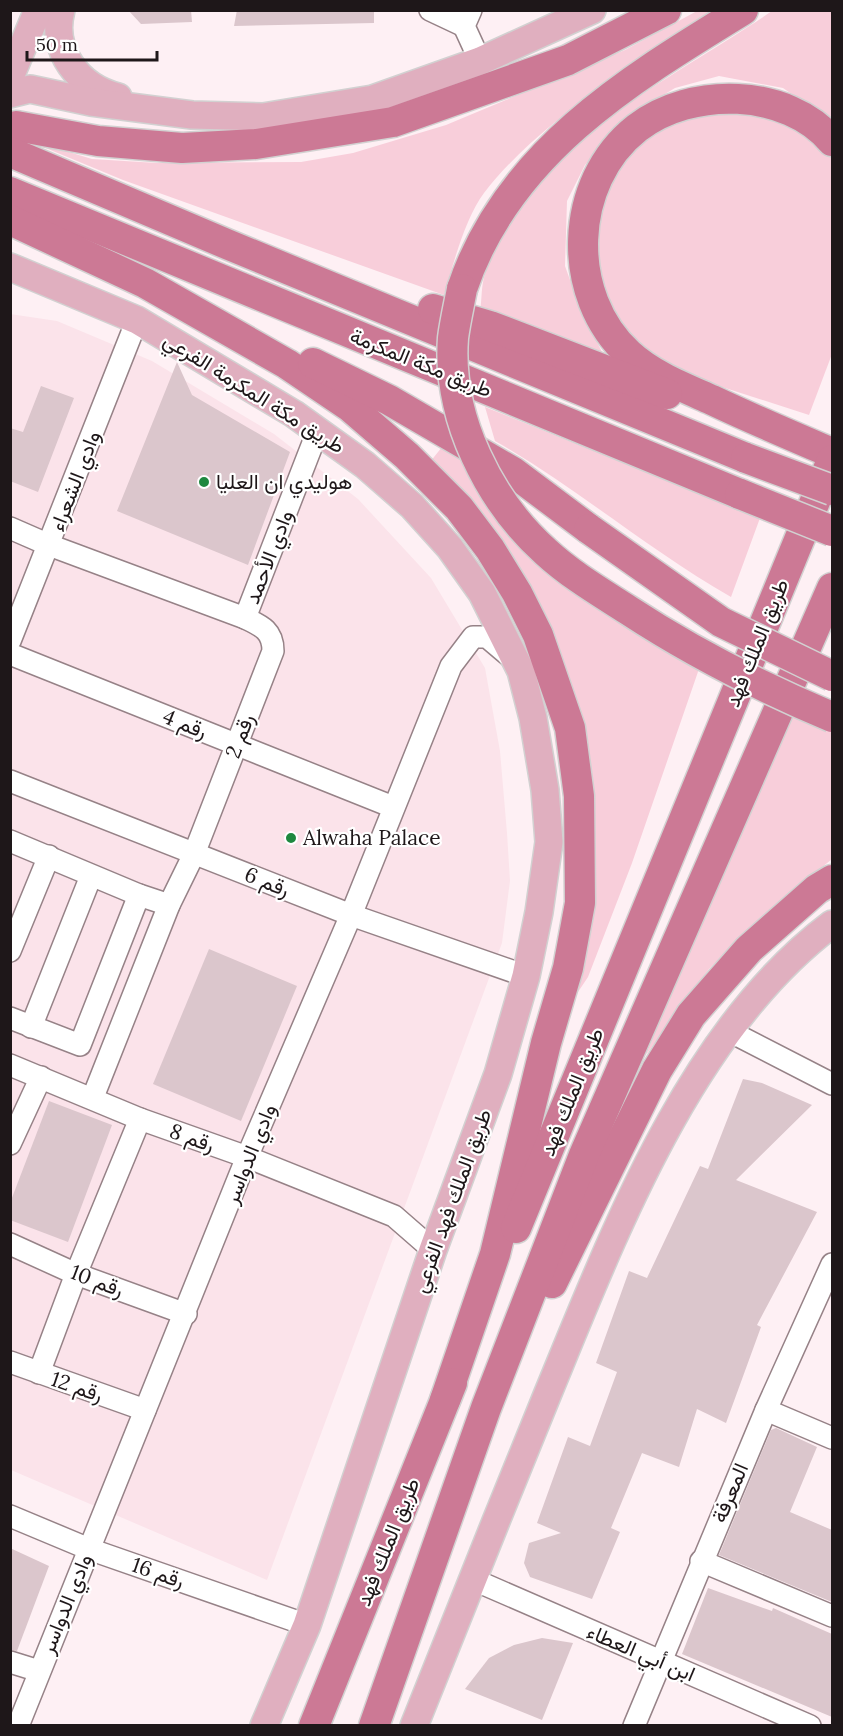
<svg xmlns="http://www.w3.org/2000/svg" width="843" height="1736" font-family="Lora,Vazirmatn,serif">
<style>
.built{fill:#fbe3ea}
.green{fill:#f8ceda}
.building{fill:#dbc6cc}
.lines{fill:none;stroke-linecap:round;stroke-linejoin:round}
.minor-casing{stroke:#968287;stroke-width:24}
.major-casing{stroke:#d2d1d1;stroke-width:30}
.highway-casing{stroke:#d2d1d1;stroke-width:33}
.minor{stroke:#fff;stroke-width:21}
.major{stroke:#e0afbf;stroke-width:27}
.highway{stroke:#cc7995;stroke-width:30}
.highway-bridge-casing{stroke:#d2d1d1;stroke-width:33;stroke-linecap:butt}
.highway-bridge{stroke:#cc7995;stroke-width:30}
.poi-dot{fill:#1e883f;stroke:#fff;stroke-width:2}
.labels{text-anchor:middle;stroke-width:4.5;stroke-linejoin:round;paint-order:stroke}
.street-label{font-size:21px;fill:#1e1719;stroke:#fff}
.poi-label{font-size:21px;fill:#1e1719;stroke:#fff;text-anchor:start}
</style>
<rect width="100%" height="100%" fill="#fef0f4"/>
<path class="built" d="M10,314L57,321L152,361L274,434L358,499L431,578L485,668L500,751L507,833L510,881L502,943L267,1580L11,1470Z"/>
<g class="green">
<path d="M697,11H713C639,63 539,121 484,193C465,218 453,265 444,295L123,180L19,137L92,159L157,163L301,162L353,153L446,125L625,50Z"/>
<path d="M772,11H832V122L783,88L719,76L675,88L625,118L585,165L567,201L565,266L580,308L604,356L480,311C482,299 481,286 485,274C524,147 669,81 772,11Z"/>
<path d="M677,112L780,115L832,155V354L809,415L691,377L641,348L617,324L591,266L611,164Z"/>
<path d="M485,407L760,518L731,597C649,550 577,488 495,441Z"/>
<path d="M442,447L469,463L497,511L700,666L632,863L588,977L578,992L595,864L582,744L430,462Z"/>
<path d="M783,709L832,726V859L765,914L709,969L646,1055Z"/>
</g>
<g class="building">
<path d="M128,10H191L192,22L141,24Z"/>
<path d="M237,10H374V23L234,26Z"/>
<path d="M177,362L192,395L290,452L248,565L117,511Z"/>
<path d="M41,386L74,398L38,492L10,481V428L23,432Z"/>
<path d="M209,949L297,986L241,1121L153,1084Z"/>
<path d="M743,1079L762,1083L812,1105L736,1180L817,1212L757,1325L761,1327L726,1423L697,1409L679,1467L642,1453L611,1528L620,1532L592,1599L530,1577L524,1563L529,1543L561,1533L537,1523L568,1437L590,1446L617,1372L596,1363L629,1271L647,1278L700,1166L708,1169Z"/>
<path d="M49,1101L112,1125L68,1242L10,1220V1203Z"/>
<path d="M776,1428L817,1447L790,1512L832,1530V1602L719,1555L771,1430Z"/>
<path d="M10,1548L49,1566L17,1651L10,1650Z"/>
<path d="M708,1588L772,1611L773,1608L832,1634V1717L682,1654Z"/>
<path d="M542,1638L573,1643L542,1720L465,1689L489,1658L514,1645Z"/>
</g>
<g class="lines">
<g class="minor-casing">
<g id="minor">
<path d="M430,10L464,26"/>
<path d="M471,10L464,26L480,61"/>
<path d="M10,528L49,545L245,618C262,626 273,631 273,651L194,854L169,905L93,1097"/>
<path d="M245,618L318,430"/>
<path d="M10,641L137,320"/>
<path d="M10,654L393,807"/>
<path d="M10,781L351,915L526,976"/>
<path d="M10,841L139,895"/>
<path d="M10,951L49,856"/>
<path d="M10,1018L80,1045L139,895L169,905"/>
<path d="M31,1027L91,876"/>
<path d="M729,1031L832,1084"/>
<path d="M10,1065L140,1119L247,1157L394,1216L433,1250"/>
<path d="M10,1144L41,1077"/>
<path d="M10,1244L76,1274L186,1314"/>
<path d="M10,1362L145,1410"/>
<path d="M39,1373L76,1274L140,1119"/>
<path d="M766,1410L832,1438"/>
<path d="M10,1516L89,1549L307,1625"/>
<path d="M701,1561L832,1616"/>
<path d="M472,1579L810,1726"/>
<path d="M10,1662L39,1671"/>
<path d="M18,1726L247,1157L351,915L451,666L473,637H487L513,659"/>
<path d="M634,1726L766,1410L832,1264"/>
</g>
</g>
<g class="major-casing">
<g id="major">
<path d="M61,10C50,51 79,87 118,97"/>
<path d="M10,77L38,10"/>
<path d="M10,94L30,89L91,102L192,115L263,117L373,99L480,61L592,10"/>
<path d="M10,267L137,320L294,414L365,465L412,506L450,548L482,593L521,671L533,718L545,790L549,842L539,912L526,976L498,1074L433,1250L307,1625L264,1726"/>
<path d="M414,1726C458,1614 503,1504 548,1393C614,1233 690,1030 832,924"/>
</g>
</g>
<g class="highway-casing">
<g id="highway">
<path d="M16,126L98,141L182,148L256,144L393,122L568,60L666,10"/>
<path d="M832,141C787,88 691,86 637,128C568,182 565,296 629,354C652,375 683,387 712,400C752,419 792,436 832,453"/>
<path d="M10,152L229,245L746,458"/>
<path d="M10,192L740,494"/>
<path d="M10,220L145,283L287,364L349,406L407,456L459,508L490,549L517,593L538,635L570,728L579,796L580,903L568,968L546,1043L495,1254L445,1400"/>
<path d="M462,289C507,154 627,81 743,10"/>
<path d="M433,309L490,326L667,394"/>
<path d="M313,363L389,400L513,472L589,529"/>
<path d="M516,1228L832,460"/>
<path d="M552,1283L657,1070L691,1015L749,949L817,889L832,880"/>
<path d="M314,1726L452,1383"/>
<path d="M374,1726L486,1408L584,1155L832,588"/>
</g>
</g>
<use href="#minor" class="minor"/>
<use href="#major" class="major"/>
<use href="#highway" class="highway"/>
<g class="highway-bridge-casing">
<g id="highway-bridge">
<path d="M462,289C459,305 455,322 453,338C447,417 489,501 546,552C571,575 600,592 628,610C692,652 761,687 832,717"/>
<path d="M746,458L832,490"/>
<path d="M740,494L832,531"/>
<path d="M589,529L721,622L832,676"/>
</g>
</g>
<use href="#highway-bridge" class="highway-bridge"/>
</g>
<g class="poi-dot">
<circle cx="204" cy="482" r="6"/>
<circle cx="291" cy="838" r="6"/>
</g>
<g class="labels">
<g class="street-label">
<text transform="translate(421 363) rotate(22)" y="7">طريق مكة المكرمة</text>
<text transform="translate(254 393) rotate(32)" y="7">طريق مكة المكرمة الفرعي</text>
<text transform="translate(75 481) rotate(-69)" y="7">وادي الشعراء</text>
<text transform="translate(269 557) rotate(-69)" y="7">وادي الأحمد</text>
<text transform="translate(757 643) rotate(-68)" y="7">طريق الملك فهد</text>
<text transform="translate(185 724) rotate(22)" y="7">رقم 4</text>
<text transform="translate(240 736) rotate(-69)" y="7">رقم 2</text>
<text transform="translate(267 882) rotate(22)" y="7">رقم 6</text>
<text transform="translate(572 1092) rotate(-68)" y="7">طريق الملك فهد</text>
<text transform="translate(192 1138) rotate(20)" y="7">رقم 8</text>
<text transform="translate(250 1154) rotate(-68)" y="7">وادي الدواسر</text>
<text transform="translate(452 1201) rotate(-70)" y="7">طريق الملك فهد الفرعي</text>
<text transform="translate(97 1281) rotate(21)" y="7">رقم 10</text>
<text transform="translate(77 1387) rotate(19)" y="7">رقم 12</text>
<text transform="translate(730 1493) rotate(-67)" y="7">المعرفة</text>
<text transform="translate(388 1542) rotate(-68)" y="7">طريق الملك فهد</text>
<text transform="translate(158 1573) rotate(19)" y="7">رقم 16</text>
<text transform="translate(66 1604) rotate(-68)" y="7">وادي الدواسر</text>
<text transform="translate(641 1653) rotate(23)" y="7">ابن أبي العطاء</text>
</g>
<g class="poi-label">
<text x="216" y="489">هوليدي ان العليا</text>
<text x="303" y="845">Alwaha Palace</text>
</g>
</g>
<rect width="843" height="1736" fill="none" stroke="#1e1719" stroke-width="24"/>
<path d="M27 51v9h130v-9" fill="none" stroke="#1e1719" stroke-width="3"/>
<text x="36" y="51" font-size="18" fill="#1e1719" stroke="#ffffff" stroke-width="4.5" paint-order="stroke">50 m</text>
</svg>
